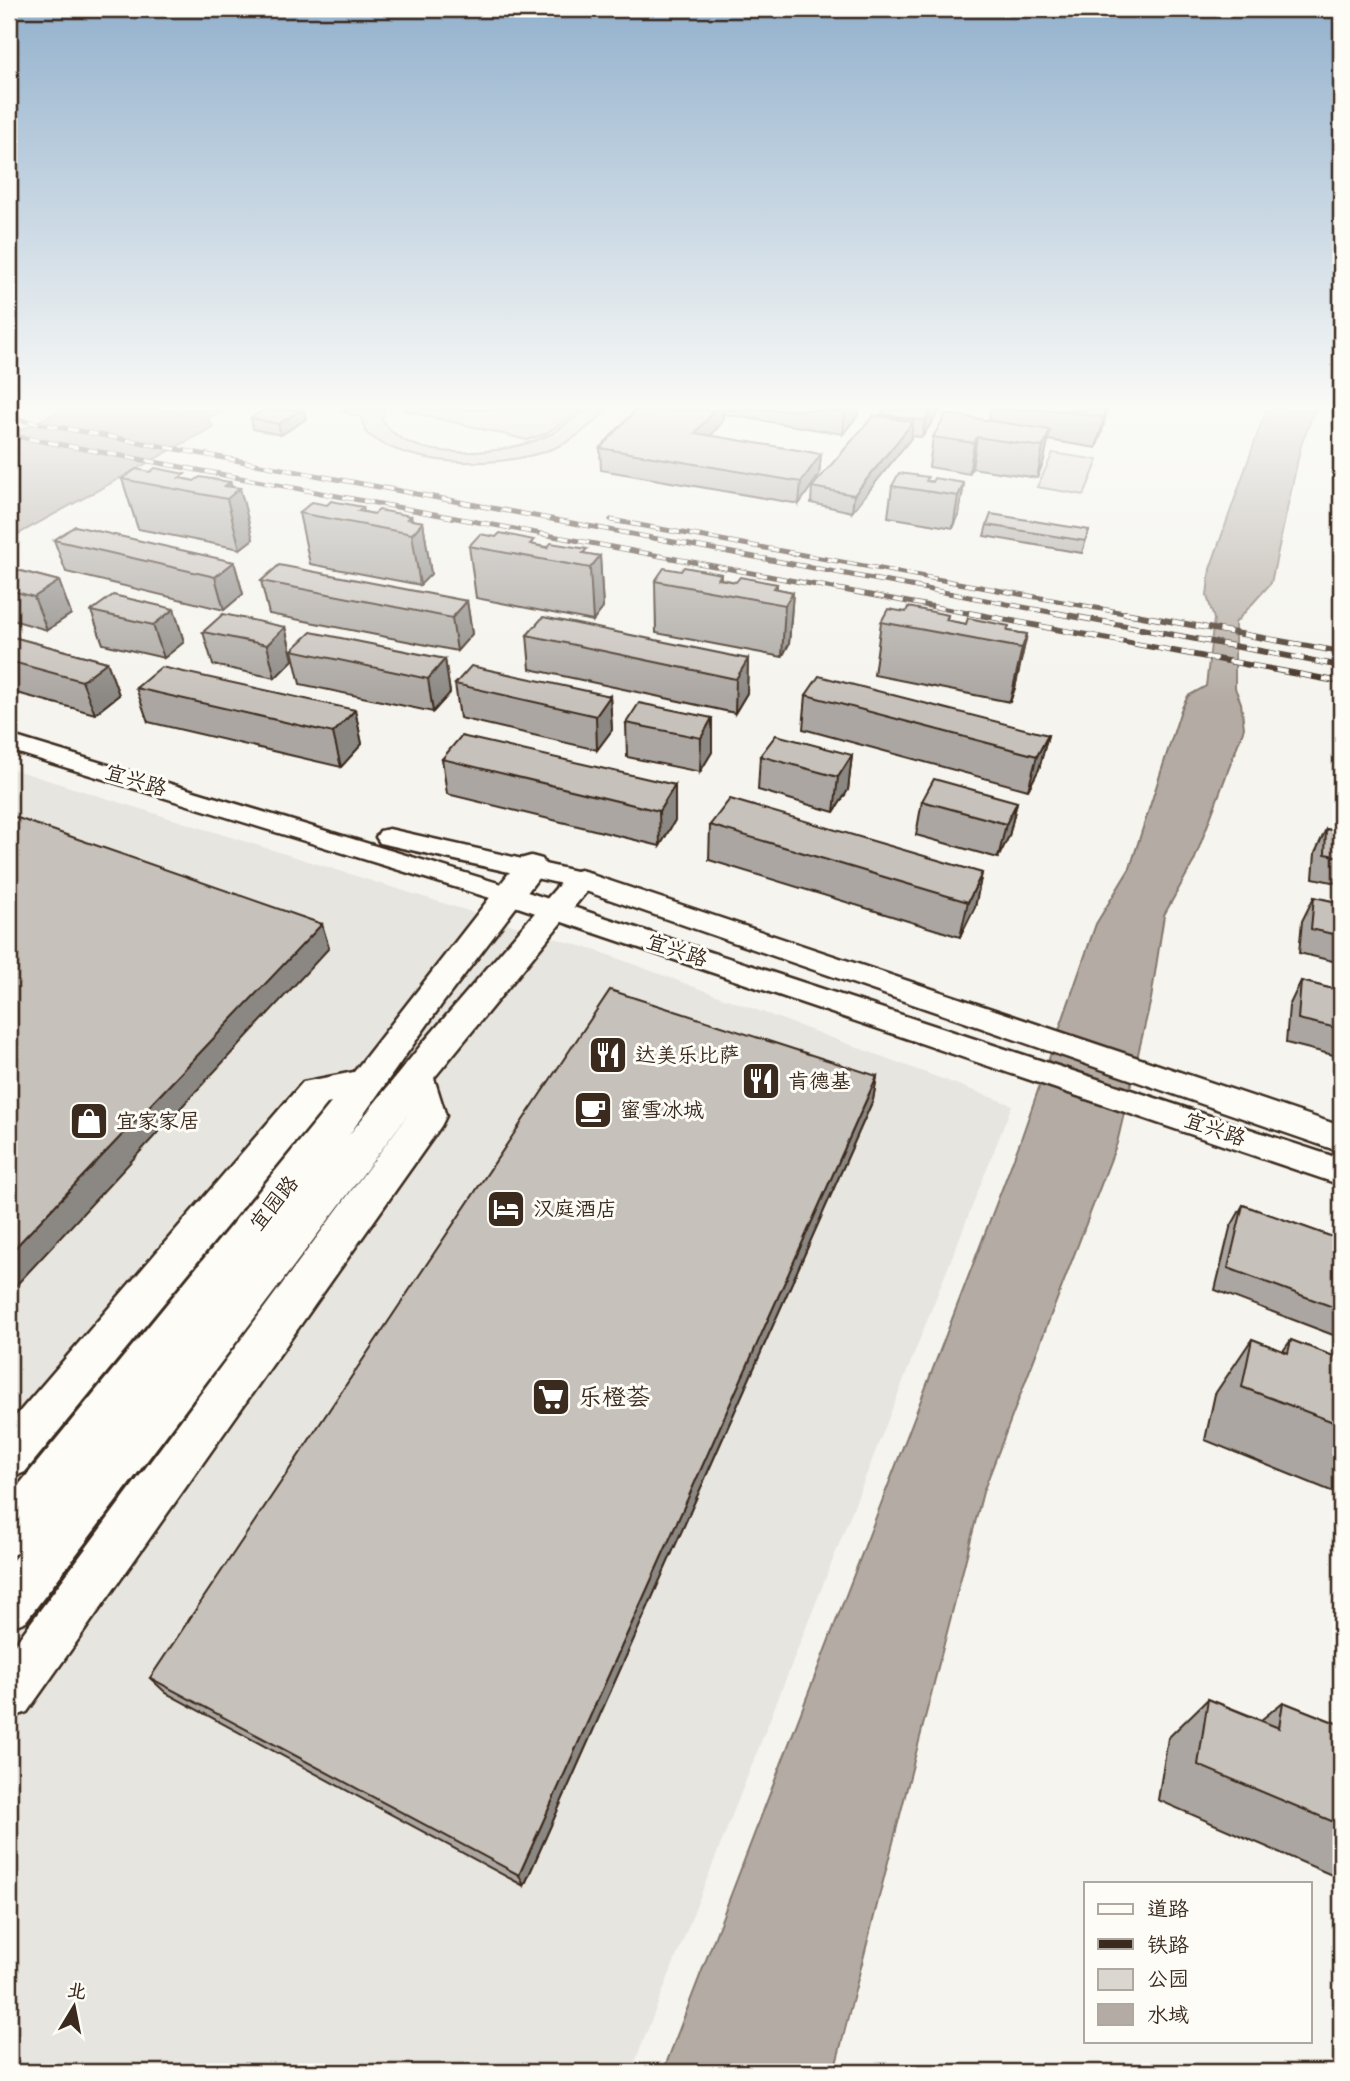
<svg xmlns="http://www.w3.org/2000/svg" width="1350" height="2081" font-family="'Balsamiq Sans','LXGW WenKai TC',sans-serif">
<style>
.built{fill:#e7e5df}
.green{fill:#dad6d0;stroke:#8a8077;stroke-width:2}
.water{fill:#b4aca4;stroke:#84786e;stroke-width:2}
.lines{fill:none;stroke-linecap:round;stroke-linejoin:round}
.tertiary-casing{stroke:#3b2a1e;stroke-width:5}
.secondary-casing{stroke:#3b2a1e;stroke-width:5}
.tertiary{fill:#fdfcf7;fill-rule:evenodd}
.secondary{fill:#fdfcf7;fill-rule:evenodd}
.rail-far1-casing{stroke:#3b2a1e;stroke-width:5}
.rail-casing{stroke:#3b2a1e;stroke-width:6}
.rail-far1{stroke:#fdfcf7;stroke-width:3.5;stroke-dasharray:10;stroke-linecap:butt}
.rail{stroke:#fdfcf7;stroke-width:4.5;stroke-dasharray:12;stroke-linecap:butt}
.wall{fill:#aba6a1;stroke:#3b2a1e;stroke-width:2}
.shaded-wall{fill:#8b8783;stroke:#3b2a1e;stroke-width:2}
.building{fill:#c7c1bb;stroke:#3b2a1e;stroke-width:2}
.labels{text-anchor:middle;stroke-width:6;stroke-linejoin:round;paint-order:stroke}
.street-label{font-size:21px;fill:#3b2a1e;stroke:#fdfcf7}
.poi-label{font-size:21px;fill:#3b2a1e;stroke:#fdfcf7;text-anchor:start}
.near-poi-label{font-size:24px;fill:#3b2a1e;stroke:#fdfcf7;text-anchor:start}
</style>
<rect width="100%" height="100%" fill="#f5f4ee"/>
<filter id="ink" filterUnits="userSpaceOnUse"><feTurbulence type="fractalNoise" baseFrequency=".0143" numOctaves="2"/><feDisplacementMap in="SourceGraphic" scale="14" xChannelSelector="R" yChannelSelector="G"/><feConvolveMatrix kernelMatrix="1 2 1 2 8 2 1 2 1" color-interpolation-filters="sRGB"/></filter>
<g filter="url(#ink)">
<path class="built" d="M9,768L603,953L1012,1105L631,2072H9Z"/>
<g class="green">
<path d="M346,410H384L382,419C408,466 505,455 547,436C561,430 574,414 588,410C594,408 603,410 609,410C595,420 581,435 565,443C515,470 412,470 366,433L361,417L343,412Z"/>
<path d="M403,410H580L545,434L527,440Z"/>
<path d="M1053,453L1098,460L1084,495L1037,487Z"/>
</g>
<g class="water">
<path d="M61,410H226L207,418L213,427L9,539V436Z"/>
<path d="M1266,410H1315L1301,445L1271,583L1235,623V688L1241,703L1244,728L1194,861L1164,915L1151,999L1117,1143L983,1492L834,2072H663L1020,1142L1096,924L1130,868L1181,710L1188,696L1206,686L1214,619L1207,596L1210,569Z"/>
</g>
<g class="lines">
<g class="tertiary-casing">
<g id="tertiary">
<path d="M9,735L518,889L1341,1159V1185L500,901L9,750Z"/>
<path d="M389,829L589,874L1341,1126V1152L571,886L380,843L376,837L380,831Z"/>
</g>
</g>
<g class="secondary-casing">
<path id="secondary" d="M531,856L542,859L546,866L542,873L442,1004L349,1135L422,1044L569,873L580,870L591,873L596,880L434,1078L446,1116L441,1126L27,1712L9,1719V1652L409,1113L26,1621L9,1628V1565L19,1552L9,1556V1497L331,1103L327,1104L25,1472L9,1479V1424L303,1082L354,1072L520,859Z"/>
</g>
<use href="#tertiary" class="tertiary"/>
<use href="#secondary" class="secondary"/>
<g class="rail-far1-casing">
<g id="rail-far1">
<path d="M9,418L1066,615"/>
<path d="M9,435L978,615"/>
<path d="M611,520L1135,615"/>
</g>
</g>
<g class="rail-casing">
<g id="rail">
<path d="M969,613L1341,682"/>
<path d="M1056,613L1341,666"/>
<path d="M1125,613L1341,652"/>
</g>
</g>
<use href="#rail-far1" class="rail-far1"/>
<use href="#rail" class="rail"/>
</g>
<g class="wall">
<path d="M264,410H304L306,419L281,435L253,429L251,418Z"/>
<path d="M636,410H859L858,415L843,434L723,414V421L710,436L821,454L819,475L799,504L601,470L600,448Z"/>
<path d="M940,410L922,437L911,436V438L852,512L811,503L812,487L880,416L881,414Z"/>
<path d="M990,410H1107L1102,432L1096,448L1048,440L1044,460L1037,478L972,468L969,474L929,467L933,437L989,421Z"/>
<path d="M122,479H186L194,481L230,482L253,539L240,549L138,529Z"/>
<path d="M927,481L964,483L959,514L953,528L888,517L892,486Z"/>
<path d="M327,505L363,507L364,512L374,514L411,516L412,520L423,522L431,574L420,585L310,564L299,513Z"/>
<path d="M987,525L1089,530L1082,553L984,536Z"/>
<path d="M496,537L535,545L600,556L603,608L593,621L476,598L469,546Z"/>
<path d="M54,540L234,562L243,594L224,610L66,572Z"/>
<path d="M9,568L59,581L71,614L47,630L9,619Z"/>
<path d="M681,571L721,574V579L736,582L777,584V589L793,592L789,644L782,657L656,633L655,581Z"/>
<path d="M261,581L467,601L472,634L457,651L269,614Z"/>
<path d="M174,609L184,642L164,658L103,644L91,611Z"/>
<path d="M906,612L948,615L947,621L1027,634L1015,688L1010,702L874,675L881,622Z"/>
<path d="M285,627L293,660L275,678L213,665L203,632Z"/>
<path d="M527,635L748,659L747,693L735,713L530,669Z"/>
<path d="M9,636L107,662L119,695L95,714L9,691Z"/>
<path d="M292,650L445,659L450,693L433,712L300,684Z"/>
<path d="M455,684L610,696L612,730L597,750L460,718Z"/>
<path d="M136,688L355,710L362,744L341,767L148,722Z"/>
<path d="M806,695L1048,735L1039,769L1028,790L803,729Z"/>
<path d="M712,718V752L700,772L627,757L626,723Z"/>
<path d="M852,755L848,790L834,812L758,790L760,756Z"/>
<path d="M442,759L675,785V820L660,846L447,794Z"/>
<path d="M922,801L1017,802L1009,836L998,858L916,835Z"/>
<path d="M710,825L982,873L975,907L960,937L709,860Z"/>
<path d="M1326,829L1341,832V884L1313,878L1315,853Z"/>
<path d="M1314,897L1341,903V963L1299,953L1302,921Z"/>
<path d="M1301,981L1341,991V1057L1286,1043L1289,1006Z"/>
<path d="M877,1076L873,1100L524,1886L166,1693L150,1678Z"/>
<path d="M1243,1205L1341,1240V1338L1215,1290L1230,1228Z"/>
<path d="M1252,1339L1283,1351L1291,1340L1341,1359V1495L1205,1440L1215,1394Z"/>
<path d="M1208,1699L1261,1720L1283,1702L1341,1725V1879L1158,1800L1168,1738Z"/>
</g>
<g class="shaded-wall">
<path d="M301,410H304L306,419L281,435L278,424Z"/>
<path d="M715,410H723V421L695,455V433Z"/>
<path d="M848,410H859L858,415L843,434L845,413Z"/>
<path d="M932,410H940L922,437L925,421Z"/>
<path d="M1106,410H1107L1102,432L1096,448Z"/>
<path d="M913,422L911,438L852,512L854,495Z"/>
<path d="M1050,430L1044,460L1037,478L1043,447Z"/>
<path d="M977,437L972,468L969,474L974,443Z"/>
<path d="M821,454L819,475L799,504L801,482Z"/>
<path d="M230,482L233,494L240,488L253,539L240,549L227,499L225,486Z"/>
<path d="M964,483L959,514L953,528L958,496Z"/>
<path d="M411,516L414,532L423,522L431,574L420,585L412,534L407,519Z"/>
<path d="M600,556L603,608L593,621L590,568Z"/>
<path d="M234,562L243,594L224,610L215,577Z"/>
<path d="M59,581L71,614L47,630L34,597Z"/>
<path d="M793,592L789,644L782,657L785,605Z"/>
<path d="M467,601L472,634L457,651L452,618Z"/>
<path d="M174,609L184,642L164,658L153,625Z"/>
<path d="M285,627L293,660L275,678L267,645Z"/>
<path d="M1027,634L1015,688L1010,702L1022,648Z"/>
<path d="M445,659L450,693L433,712L428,679Z"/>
<path d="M748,659L747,693L735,713L736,679Z"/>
<path d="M107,662L119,695L95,714L82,681Z"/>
<path d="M610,696L612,730L597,750L596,716Z"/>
<path d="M355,710L362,744L341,767L333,733Z"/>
<path d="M712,718V752L700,772L701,738Z"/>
<path d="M1048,735L1039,769L1028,790L1037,756Z"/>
<path d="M852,755L848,790L834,812L838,777Z"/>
<path d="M675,785V820L660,846L659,811Z"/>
<path d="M1017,802L1009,836L998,858L1006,824Z"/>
<path d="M9,804L19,826L9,834Z"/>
<path d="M982,873L975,907L960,937L968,902Z"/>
<path d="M322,924L329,948L9,1293V1254Z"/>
<path d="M877,1076L873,1100L524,1886L519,1875Z"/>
</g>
<g class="building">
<path d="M264,410H301L278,424L251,418Z"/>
<path d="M636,410H715L695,433L821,454L801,482L600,448Z"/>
<path d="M825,410H848L845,413Z"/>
<path d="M884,410H932L925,421L881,414Z"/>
<path d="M1052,410H1106L1103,417Z"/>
<path d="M946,414L1050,430L1043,447L977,437L974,443L933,437Z"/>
<path d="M874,415L913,422L854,495L812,487Z"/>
<path d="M155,468L185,474L179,478L194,481L200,477L230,482L225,486L240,488L227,499L122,479L136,469L150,472Z"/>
<path d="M899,473L928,477L926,481L932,482L934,478L964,483L958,496L892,486Z"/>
<path d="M331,501L363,507L358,511L374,514L379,510L411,516L407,519L423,522L412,534L299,513L312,502L327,505Z"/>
<path d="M991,514L1089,530L1085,541L987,525Z"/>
<path d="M75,526L234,562L215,577L54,540Z"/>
<path d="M500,533L534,540L530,544L547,548L551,543L587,549L583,553L600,556L590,568L469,546L480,534L496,537Z"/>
<path d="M279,565L467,601L452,618L261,581Z"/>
<path d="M684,567L721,574L718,579L736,582L740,577L777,584L774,588L793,592L785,605L655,581L664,568L681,571Z"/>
<path d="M9,568L59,581L34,597L9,590Z"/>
<path d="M113,595L174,609L153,625L91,611Z"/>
<path d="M908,607L948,615L946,620L966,624L968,618L1009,626L1007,631L1027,634L1022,648L881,622L888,609L906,612Z"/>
<path d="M223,614L285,627L267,645L203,632Z"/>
<path d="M543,617L748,659L736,679L527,635Z"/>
<path d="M311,632L445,659L428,679L292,650Z"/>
<path d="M9,636L107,662L82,681L9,661Z"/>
<path d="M471,666L610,696L596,716L455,684Z"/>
<path d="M161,667L355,710L333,733L136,688Z"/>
<path d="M819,676L1048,735L1037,756L806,695Z"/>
<path d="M639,703L712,718L701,738L626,723Z"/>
<path d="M776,735L852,755L838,777L760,756Z"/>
<path d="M461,736L675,785L659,811L442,759Z"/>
<path d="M934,779L1017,802L1006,824L922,801Z"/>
<path d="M730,799L982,873L968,902L710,825Z"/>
<path d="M9,815L322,924L9,1254Z"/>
<path d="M1326,829L1341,832V857L1325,854Z"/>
<path d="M1314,897L1341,903V936L1311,929Z"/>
<path d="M1301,981L1341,991V1029L1298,1019Z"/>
<path d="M610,990L877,1076L519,1875L150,1678Z"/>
<path d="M1243,1205L1341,1240V1310L1228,1268Z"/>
<path d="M1252,1339L1288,1353L1291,1340L1341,1359V1425L1242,1387Z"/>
<path d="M1208,1699L1279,1728L1283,1702L1341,1725V1825L1198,1765Z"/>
</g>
</g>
<linearGradient id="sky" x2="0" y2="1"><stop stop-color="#93b1cd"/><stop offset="0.58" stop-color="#fafaf7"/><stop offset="1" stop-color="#fafaf7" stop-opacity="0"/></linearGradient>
<rect width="1350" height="701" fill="url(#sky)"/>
<defs>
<g id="restaurant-square" transform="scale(2.0125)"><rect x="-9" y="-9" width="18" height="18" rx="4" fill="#3b2a1e" stroke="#fdfcf7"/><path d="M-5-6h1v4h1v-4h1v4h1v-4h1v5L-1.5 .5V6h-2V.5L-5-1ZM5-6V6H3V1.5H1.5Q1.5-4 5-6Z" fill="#fff"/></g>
<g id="cafe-square" transform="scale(2.0125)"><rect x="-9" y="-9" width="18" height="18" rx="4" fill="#3b2a1e" stroke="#fdfcf7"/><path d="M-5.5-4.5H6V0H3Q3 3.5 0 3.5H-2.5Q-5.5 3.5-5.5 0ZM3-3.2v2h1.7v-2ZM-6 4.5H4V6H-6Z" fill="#fff"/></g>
<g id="shop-square" transform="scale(2.0125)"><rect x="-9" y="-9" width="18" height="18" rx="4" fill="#3b2a1e" stroke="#fdfcf7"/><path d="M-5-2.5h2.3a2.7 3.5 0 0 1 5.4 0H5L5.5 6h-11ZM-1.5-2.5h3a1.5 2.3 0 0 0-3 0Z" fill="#fff"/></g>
<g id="hotel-square" transform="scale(2.0125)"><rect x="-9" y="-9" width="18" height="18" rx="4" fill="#3b2a1e" stroke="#fdfcf7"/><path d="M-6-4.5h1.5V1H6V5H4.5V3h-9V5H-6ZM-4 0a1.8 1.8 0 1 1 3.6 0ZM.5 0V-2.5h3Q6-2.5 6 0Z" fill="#fff"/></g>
<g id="supermarket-square" transform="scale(2.0125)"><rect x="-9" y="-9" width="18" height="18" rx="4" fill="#3b2a1e" stroke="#fdfcf7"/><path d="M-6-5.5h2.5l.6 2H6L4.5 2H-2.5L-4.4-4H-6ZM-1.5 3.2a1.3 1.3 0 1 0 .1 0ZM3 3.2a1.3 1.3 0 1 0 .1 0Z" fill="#fff"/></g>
</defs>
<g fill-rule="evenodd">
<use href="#restaurant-square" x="608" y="1055"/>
<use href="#restaurant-square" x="761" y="1081"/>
<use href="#cafe-square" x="593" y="1110"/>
<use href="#shop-square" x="89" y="1121"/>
<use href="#hotel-square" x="506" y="1209"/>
<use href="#supermarket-square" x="551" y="1397"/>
</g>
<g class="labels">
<g class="street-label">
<text transform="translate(136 780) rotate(17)" y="7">宜兴路</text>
<text transform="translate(677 950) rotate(18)" y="7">宜兴路</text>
<text transform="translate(1215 1129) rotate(19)" y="7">宜兴路</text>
<text transform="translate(274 1203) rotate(-51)" y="7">宜园路</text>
</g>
<g class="poi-label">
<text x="635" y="1062">达美乐比萨</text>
<text x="788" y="1088">肯德基</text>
<text x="620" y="1117">蜜雪冰城</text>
<text x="116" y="1128">宜家家居</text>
<text x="533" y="1216">汉庭酒店</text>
</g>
<g class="near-poi-label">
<text x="578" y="1405">乐橙荟</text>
</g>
</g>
<rect width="1350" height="2081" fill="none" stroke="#fdfcf7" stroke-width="35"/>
<rect x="18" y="18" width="1315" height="2046" fill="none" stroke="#3b2a1e" stroke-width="2.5" filter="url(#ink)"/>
<rect x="1084" y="1882" width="228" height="161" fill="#fdfcf7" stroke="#afa8a0" stroke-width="2"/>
<rect x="1098" y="1904" width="35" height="10" fill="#fdfcf7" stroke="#afa8a0" stroke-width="2"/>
<text x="1147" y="1916" font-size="21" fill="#3b2a1e">道路</text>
<rect x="1098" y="1939" width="35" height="10" fill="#3b2a1e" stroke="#afa8a0" stroke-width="2"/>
<text x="1147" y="1952" font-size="21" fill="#3b2a1e">铁路</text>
<rect x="1098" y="1969" width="35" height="21" fill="#dad6d0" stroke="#afa8a0" stroke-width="2"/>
<text x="1147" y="1986" font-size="21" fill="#3b2a1e">公园</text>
<rect x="1098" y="2004" width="35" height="21" fill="#b4aca4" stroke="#afa8a0" stroke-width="2"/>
<text x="1147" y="2022" font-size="21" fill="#3b2a1e">水域</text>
<g transform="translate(74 2007) rotate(10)" stroke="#fdfcf7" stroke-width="5" paint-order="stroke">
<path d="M0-5L12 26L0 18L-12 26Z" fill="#3b2a1e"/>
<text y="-10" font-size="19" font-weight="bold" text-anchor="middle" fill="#3b2a1e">北</text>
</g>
</svg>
